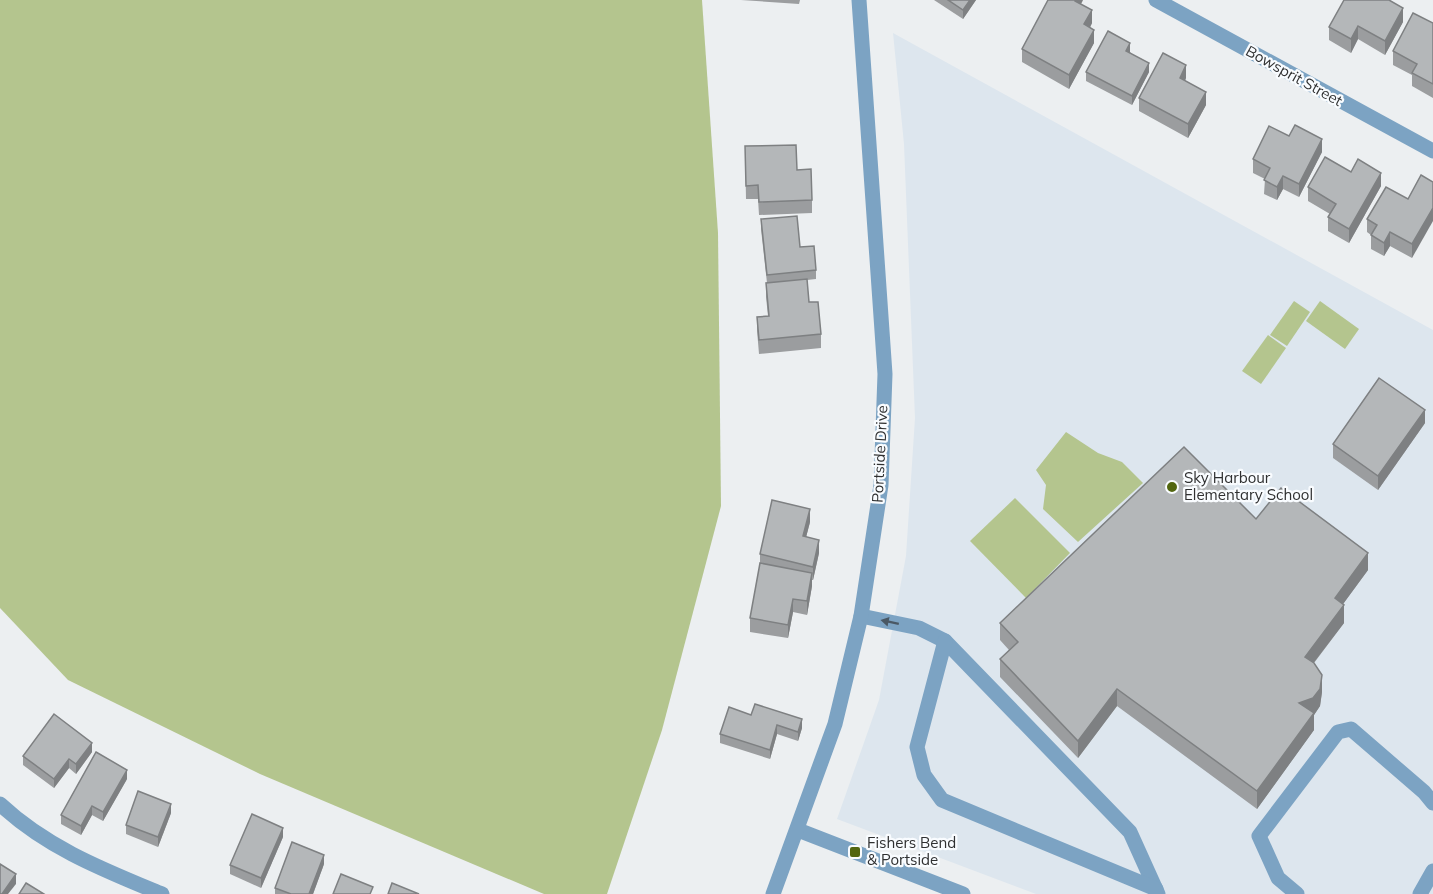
<svg xmlns="http://www.w3.org/2000/svg" width="1433" height="894" font-family="Mulish,sans-serif">
<style>
.built{fill:#dde6ee}
.green{fill:#b4c58e}
.lines{fill:none;stroke-linecap:round;stroke-linejoin:round}
.minor{stroke:#7ca3c3;stroke-width:15}
.wall{fill:#9b9d9f}
.shaded-wall{fill:#7e8082}
.building{fill:#b4b7b9;stroke:#7e8082;stroke-width:1.5}
.oneway{fill:#4a5864}
.poi-dot{fill:#526610;stroke:#f9fcff;stroke-width:2}
.labels{text-anchor:middle;stroke-width:4.5;stroke-linejoin:round;paint-order:stroke}
.street-label{font-size:15px;fill:#2f3031;stroke:#f9fcff}
.poi-label{font-size:15px;fill:#2f3031;stroke:#f9fcff;text-anchor:start}
</style>
<rect width="100%" height="100%" fill="#eceff1"/>
<path class="built" d="M893,33L1433,330V894H1036L837,819L879,700L906,556L915,418L904,144Z"/>
<g class="green">
<path d="M0,0H702L718,233L721,506L662,730L607,894H544L260,774L68,680L0,608Z"/>
<path d="M1294,301L1310,312L1287,346L1270,335Z"/>
<path d="M1320,301L1359,329L1345,349L1306,321Z"/>
<path d="M1268,335L1286,348L1261,384L1242,371Z"/>
<path d="M1066,432L1098,453L1122,462L1143,483L1078,542L1043,509L1046,485L1036,470Z"/>
<path d="M1015,498L1070,553L1026,598L970,541Z"/>
</g>
<g class="lines">
<g class="minor">
<path d="M1156,0L1433,151"/>
<path d="M861,616L919,628L945,641L1130,832L1158,894"/>
<path d="M945,641L917,747L924,775L942,800L1156,889"/>
<path d="M0,804C47,848 104,870 162,894"/>
<path d="M798,830L963,894"/>
<path d="M773,894L835,724L861,616L881,485L885,374L859,0"/>
<path d="M1297,894L1278,878L1259,836L1338,732L1351,729L1424,792L1433,803"/>
<path d="M1420,894L1433,871"/>
</g>
</g>
<g class="wall">
<path d="M741,0H800L799,4Z"/>
<path d="M934,0H976L963,19Z"/>
<path d="M1083,0L1081,4L1092,23L1090,28L1094,43L1069,89L1022,62V49Z"/>
<path d="M1403,22L1385,55L1358,39L1351,53L1329,40V27Z"/>
<path d="M1433,23V98L1412,86V75L1393,65V51Z"/>
<path d="M1130,52L1149,72L1132,105L1086,81V72Z"/>
<path d="M1186,78L1185,81L1206,105L1188,138L1139,111V98Z"/>
<path d="M745,146L797,170L812,200V213L759,215L758,199H746Z"/>
<path d="M1322,152L1299,197L1283,189L1277,200L1264,194L1265,179L1253,173V159Z"/>
<path d="M1351,172L1381,186L1349,243L1328,231V217L1330,214L1308,201V187Z"/>
<path d="M1421,175L1412,258L1390,246L1384,256L1371,249V235L1367,232V219L1408,199Z"/>
<path d="M761,219L800,247L816,270V279L807,280L809,302L821,334V348L759,354L757,330V317L768,316L766,297V283H767L761,229Z"/>
<path d="M1425,423L1378,490L1333,458V444Z"/>
<path d="M1256,519L1368,570L1343,604L1344,623L1314,663L1322,692L1320,706L1314,715V730L1257,809L1117,706L1078,758L1000,677V659L1009,650L1000,640V623Z"/>
<path d="M810,522L806,537L819,553L813,580H812V586L807,615L793,612L788,638L750,632V618L760,563V554Z"/>
<path d="M751,715L802,728L798,741L777,734L770,759L720,743V734Z"/>
<path d="M92,752L76,774L69,768L54,788L23,765V756Z"/>
<path d="M127,779L103,821L92,815L81,835L61,824V815Z"/>
<path d="M171,813L158,847L126,834V825Z"/>
<path d="M283,837L261,888L230,874V865Z"/>
<path d="M324,864L313,894H275V888Z"/>
</g>
<g class="shaded-wall">
<path d="M970,0H976L963,19V10Z"/>
<path d="M1075,0H1083L1075,14Z"/>
<path d="M1403,8V22L1385,55V41Z"/>
<path d="M1092,10V23L1084,38V24Z"/>
<path d="M1358,26V39L1351,53V39Z"/>
<path d="M1094,30V43L1069,89V75Z"/>
<path d="M1130,43V52L1126,60V51Z"/>
<path d="M1149,63V72L1132,105V96Z"/>
<path d="M1186,65V78L1180,91V78Z"/>
<path d="M1206,92V105L1188,138V124Z"/>
<path d="M1322,139V152L1299,197V184Z"/>
<path d="M1381,173V186L1349,243V229Z"/>
<path d="M1283,176V189L1277,200V187Z"/>
<path d="M1433,208V221L1412,258V244Z"/>
<path d="M1390,232V246L1384,256V243Z"/>
<path d="M1425,410V423L1378,490V476Z"/>
<path d="M810,509V522L803,549V536Z"/>
<path d="M819,540V553L813,580V567Z"/>
<path d="M1368,553V570L1335,615V598Z"/>
<path d="M812,573V586L807,615V601Z"/>
<path d="M793,599V612L788,638V625Z"/>
<path d="M1344,605V623L1305,674V657Z"/>
<path d="M1322,675V692L1320,706L1314,715V730L1257,809V791L1299,703Z"/>
<path d="M1117,689V706L1078,758V741Z"/>
<path d="M802,719V728L798,741V732Z"/>
<path d="M777,725V734L770,759V750Z"/>
<path d="M92,743V752L76,774V764Z"/>
<path d="M69,759V768L54,788V779Z"/>
<path d="M127,770V779L103,821V812Z"/>
<path d="M171,804V813L158,847V837Z"/>
<path d="M92,806V815L81,835V826Z"/>
<path d="M283,828V837L261,888V878Z"/>
<path d="M324,855V864L313,894H309Z"/>
<path d="M16,874V884L8,894H2Z"/>
</g>
<g class="building">
<path d="M948,0H970L963,10Z"/>
<path d="M1048,0H1075V1L1092,10L1084,24L1094,30L1069,75L1022,49Z"/>
<path d="M1344,0H1389L1403,8L1385,41L1358,26L1351,39L1329,27Z"/>
<path d="M1413,13L1433,23V84L1412,73L1417,64L1393,51Z"/>
<path d="M1108,31L1130,43L1126,51L1149,63L1132,96L1086,72Z"/>
<path d="M1163,53L1186,65L1180,78L1206,92L1188,124L1139,98Z"/>
<path d="M1295,125L1322,139L1299,184L1283,176L1277,187L1264,180L1270,168L1253,159L1269,126L1289,136Z"/>
<path d="M796,145L797,170L811,169L812,200L759,202L758,185L746,186L745,146Z"/>
<path d="M1325,157L1351,172L1358,159L1381,173L1349,229L1328,217L1336,204L1308,187Z"/>
<path d="M1421,175L1433,182V208L1412,244L1390,232L1384,243L1371,235L1377,225L1367,219L1386,187L1408,199Z"/>
<path d="M797,216L800,247L814,246L816,270L767,275L761,219Z"/>
<path d="M807,279L809,302H818L821,334L759,340L757,317L769,316L766,283Z"/>
<path d="M1379,378L1425,410L1378,476L1333,444Z"/>
<path d="M1184,447L1256,519L1281,488L1368,553L1335,598L1344,605L1305,657L1314,663L1322,675L1320,689L1313,698L1299,703L1314,713L1257,791L1117,689L1078,741L1000,659L1018,642L1000,623Z"/>
<path d="M772,500L810,509L803,536L819,540L813,567L760,554Z"/>
<path d="M760,563L812,573L807,601L793,599L788,625L750,618Z"/>
<path d="M755,704L802,719L798,732L777,725L770,750L720,734L729,707L751,715Z"/>
<path d="M54,714L92,743L76,764L69,759L54,779L23,756Z"/>
<path d="M96,752L127,770L103,812L92,806L81,826L61,815Z"/>
<path d="M138,791L171,804L158,837L126,825Z"/>
<path d="M252,814L283,828L261,878L230,865Z"/>
<path d="M292,842L324,855L309,894H291L275,888Z"/>
<path d="M0,864L16,874L2,894H0Z"/>
<path d="M341,874L373,887L370,894H333Z"/>
<path d="M26,883L44,894H19Z"/>
<path d="M392,883L419,894H388Z"/>
</g>
<defs><path id="oneway-solid" d="M-6-.8H1V-3.2L6.5 0L1 3.2V.8H-6Z" transform="scale(1.5)"/></defs>
<use class="oneway" href="#oneway-solid" transform="translate(890 622) rotate(-168)"/>
<g class="poi-dot">
<circle cx="1172" cy="487" r="6"/>
<rect x="849" y="846" width="12" height="12" rx="3"/>
</g>
<g class="labels">
<g class="street-label">
<text transform="translate(1294 76) rotate(29)" y="5">Bowsprit Street</text>
<text transform="translate(880 454) rotate(-87)" y="5">Portside Drive</text>
</g>
<g class="poi-label">
<text x="1184" y="483">Sky Harbour<tspan x="1184" dy="17">Elementary School</tspan></text>
<text x="867" y="848">Fishers Bend<tspan x="867" dy="17">&amp; Portside</tspan></text>
</g>
</g>
</svg>
